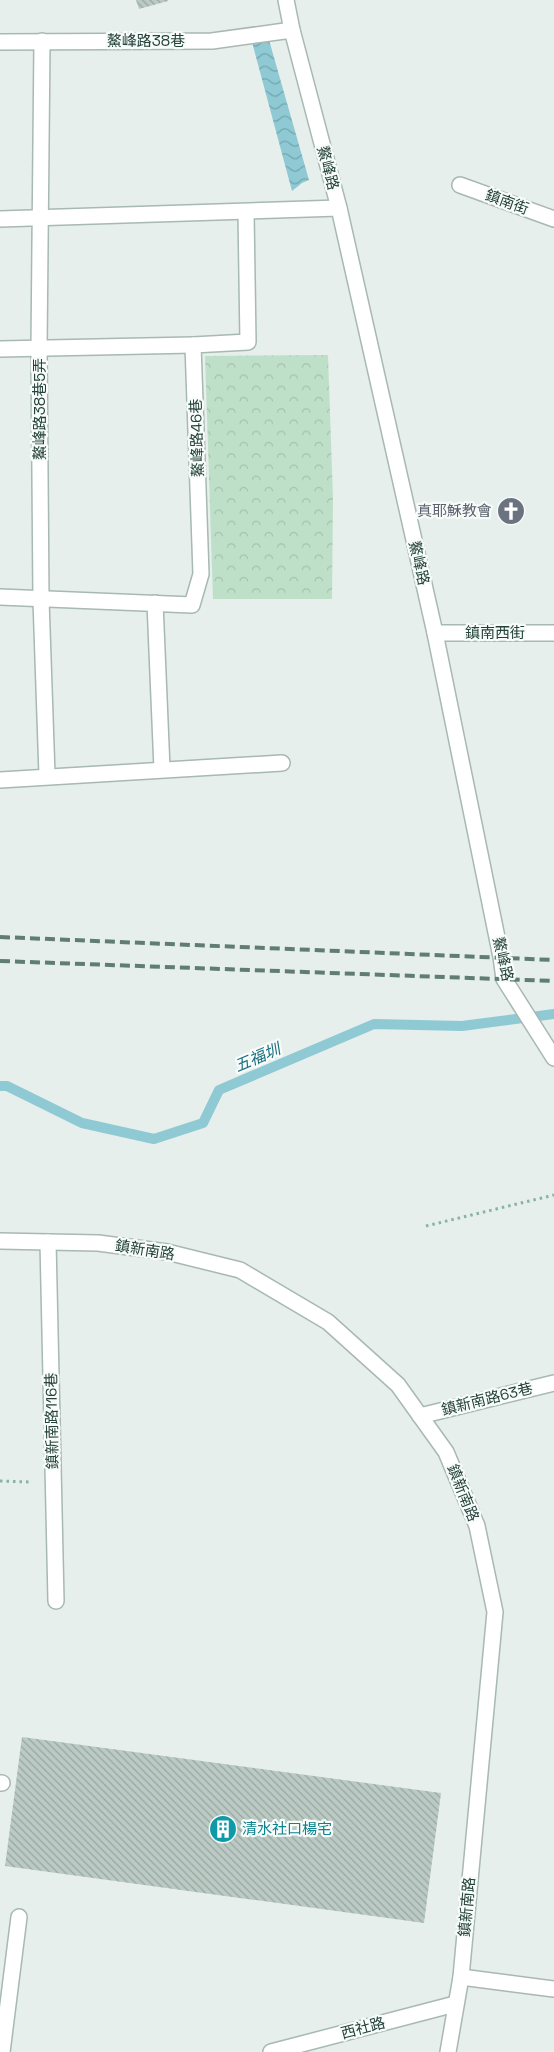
<svg xmlns="http://www.w3.org/2000/svg" width="554" height="2052" font-family="'Space Grotesk','Noto Sans TC',sans-serif">
<style>
.park{fill:url(#park-crowns)}
.water{fill:url(#water-waves)}
.lines{fill:none;stroke-linecap:round;stroke-linejoin:round}
.stream{stroke:#8ec9d4;stroke-width:10}
.building{fill:url(#building-back-hatch)}
.minor-casing{stroke:#a8b8b2;stroke-width:18}
.path{stroke:#86b3a5;stroke-width:3;stroke-dasharray:2.5 4;stroke-linecap:butt}
.minor{stroke:#fff;stroke-width:15}
.rail{stroke:#5f7d75;stroke-width:4;stroke-dasharray:10 5;stroke-linecap:butt}
.labels{text-anchor:middle;stroke-width:4.5;stroke-linejoin:round;paint-order:stroke}
.street-label{font-size:15px;fill:#24423a;stroke:#f7fbf9}
.worship-label{font-size:15px;fill:#5b616d;stroke:#f7fbf9;text-anchor:end}
.culture-label{font-size:15px;fill:#0d838f;stroke:#f7fbf9;text-anchor:start}
.water-label{font-size:16px;font-style:italic;fill:#1c6f80;stroke:#f7fbf9}
</style>
<defs>
<pattern id="park-crowns" width="20" height="18" patternUnits="userSpaceOnUse" patternTransform="scale(1.25)"><rect width="20" height="18" fill="#bfe0c8"/><path d="M2 6a3 3 0 1 1 6 0M12 15a3 3 0 1 1 6 0" fill="none" stroke="#a4c1ad"/></pattern>
<pattern id="water-waves" width="16" height="10" patternUnits="userSpaceOnUse" patternTransform="scale(1.25)"><rect width="16" height="10" fill="#8ec9d4"/><path d="M0 5q4-4 8 0t8 0" fill="none" stroke="#74a5ad"/></pattern>
<pattern id="building-back-hatch" width="6" height="6" patternUnits="userSpaceOnUse" patternTransform="scale(1.25)"><rect width="6" height="6" fill="#bbcac4"/><path d="M-1 5l2 2M0 0l6 6M5-1l2 2" fill="none" stroke="#98a6a0"/></pattern>
</defs>
<rect width="100%" height="100%" fill="#e6efeb"/>
<path class="park" d="M328,355L333,499L332,599H213L205,356Z"/>
<path class="water" d="M269,40L309,180L302,183L292,191L252,42Z"/>
<g class="lines">
<path class="stream" d="M0,1086H7L82,1123L154,1139L203,1123L219,1090L374,1024L462,1026L554,1014"/>
</g>
<g class="building">
<path d="M136,0H168V1L139,9Z"/>
<path d="M22,1737L441,1793L424,1923L5,1866Z"/>
</g>
<g class="lines">
<g class="minor-casing">
<g id="minor">
<path d="M286,0L292,30L339,208L435,633L501,957L504,979L554,1058"/>
<path d="M42,41L39,348L41,600L47,775"/>
<path d="M0,42L212,41L292,30"/>
<path d="M460,185L554,219"/>
<path d="M0,219L339,208"/>
<path d="M0,349L193,345"/>
<path d="M0,597L192,605L201,574L193,345L248,342L246,212"/>
<path d="M155,603L162,769"/>
<path d="M435,633H554"/>
<path d="M0,780L282,763"/>
<path d="M0,1241L98,1243L167,1252L240,1270L328,1322L398,1385L446,1452L477,1526L495,1612L461,1977L448,2052"/>
<path d="M48,1242L56,1601"/>
<path d="M420,1416L554,1383"/>
<path d="M0,1783H2"/>
<path d="M461,1977L554,1989"/>
<path d="M2,2052L19,1917"/>
<path d="M271,2052L455,2004"/>
</g>
</g>
<g class="path">
<path d="M426,1226L554,1195"/>
<path d="M0,1481L30,1482"/>
</g>
<use href="#minor" class="minor"/>
<g class="rail">
<path d="M0,937L554,960"/>
<path d="M0,961L554,981"/>
</g>
</g>
<defs>
<g id="church-disc" transform="scale(1.4375)"><circle r="9.5" fill="#6b7280" stroke="#f7fbf9"/><path d="M-1.2-6h2.4v3.5h3.3v2.4h-3.3V6h-2.4V-.1h-3.3v-2.4h3.3Z" fill="#fff"/></g>
<g id="building-disc" transform="scale(1.4375)"><circle r="9.5" fill="#0f9aa8" stroke="#f7fbf9"/><path d="M-4-6H4V6H1V3H-1V6H-4ZM-2.5-4.3h1.7v1.8h-1.7ZM.8-4.3h1.7v1.8H.8ZM-2.5-1h1.7V.8h-1.7ZM.8-1h1.7V.8H.8Z" fill="#fff"/></g>
</defs>
<g fill-rule="evenodd">
<use href="#church-disc" x="511" y="511"/>
<use href="#building-disc" x="223" y="1829"/>
</g>
<g class="labels">
<g class="street-label">
<text x="146" y="46">鰲峰路38巷</text>
<text transform="translate(328 168) rotate(75)" y="5">鰲峰路</text>
<text transform="translate(507 202) rotate(20)" y="5">鎮南街</text>
<text transform="translate(40 409) rotate(-90)" y="5">鰲峰路38巷5弄</text>
<text transform="translate(197 438) rotate(-92)" y="5">鰲峰路46巷</text>
<text transform="translate(419 563) rotate(77)" y="5">鰲峰路</text>
<text x="495" y="638">鎮南西街</text>
<text transform="translate(503 959) rotate(77)" y="5">鰲峰路</text>
<text transform="translate(145 1250) rotate(9)" y="5">鎮新南路</text>
<text transform="translate(487 1399) rotate(-14)" y="5">鎮新南路63巷</text>
<text transform="translate(52 1421) rotate(-91)" y="5">鎮新南路116巷</text>
<text transform="translate(463 1493) rotate(68)" y="5">鎮新南路</text>
<text transform="translate(467 1907) rotate(-85)" y="5">鎮新南路</text>
<text transform="translate(363 2028) rotate(-15)" y="5">西社路</text>
</g>
<g class="worship-label">
<text x="492" y="516">真耶穌教會</text>
</g>
<g class="culture-label">
<text x="242" y="1834">清水社口楊宅</text>
</g>
<g class="water-label">
<text transform="translate(257 1057) rotate(-23)" y="6">五福圳</text>
</g>
</g>
</svg>
